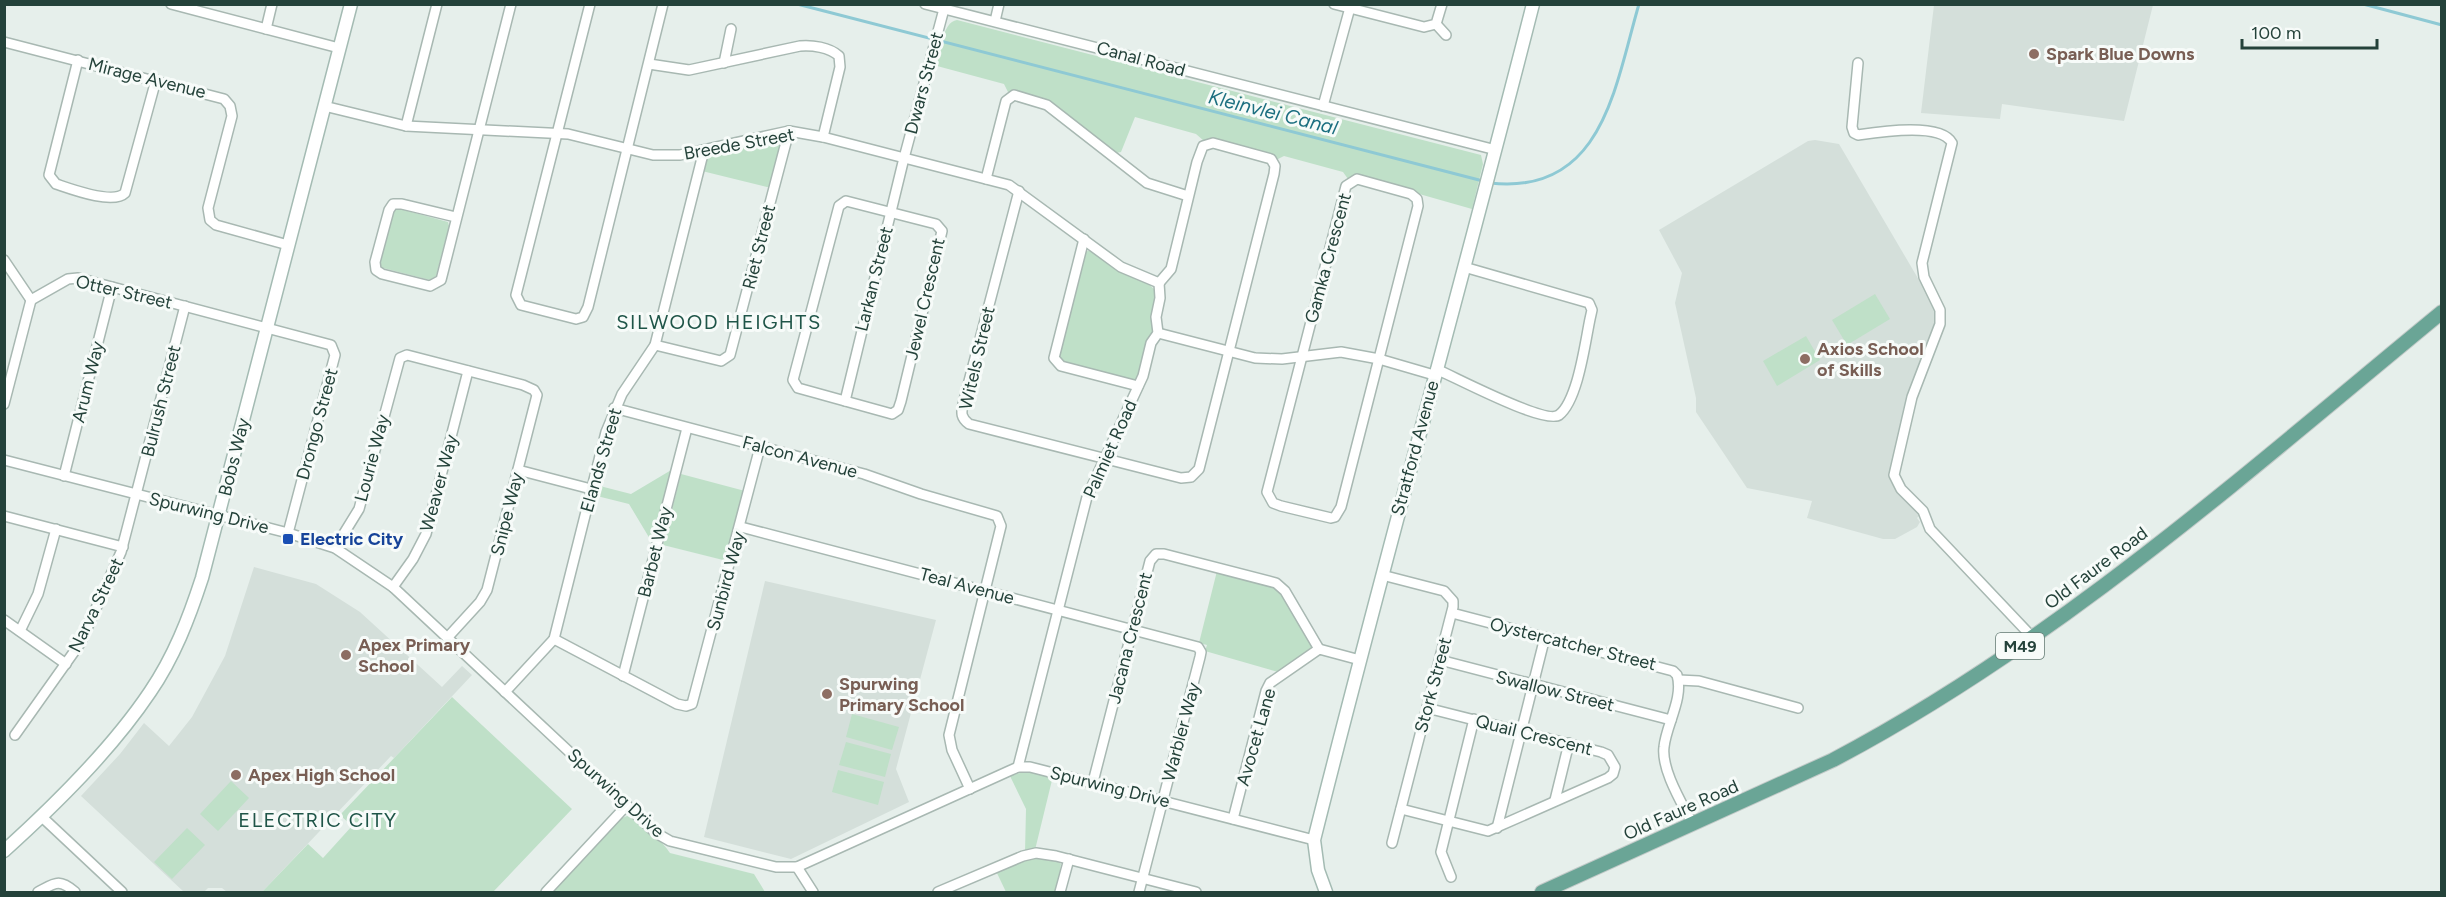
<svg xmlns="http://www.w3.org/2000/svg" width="2446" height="897" font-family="Figtree,sans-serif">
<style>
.built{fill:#d4dfda}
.green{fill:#bfe0c8}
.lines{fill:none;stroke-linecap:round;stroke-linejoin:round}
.stream{stroke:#8ec9d4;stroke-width:3}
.street-casing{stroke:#a8b8b2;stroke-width:12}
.secondary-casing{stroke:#a4bbb3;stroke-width:15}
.primary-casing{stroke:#c2cac8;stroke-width:16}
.street{stroke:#fff;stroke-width:9}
.secondary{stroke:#fff;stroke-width:12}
.primary{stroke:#6aa596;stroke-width:14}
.education-dot{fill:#8d6e63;stroke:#f7fbf9;stroke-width:2}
.transit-dot{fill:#1a4fb4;stroke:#f7fbf9;stroke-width:2}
.labels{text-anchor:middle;stroke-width:6;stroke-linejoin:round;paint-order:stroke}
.shield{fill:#f7fbf9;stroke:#637a73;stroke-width:1.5}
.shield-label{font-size:16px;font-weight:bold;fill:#24423a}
.education-label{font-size:18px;font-weight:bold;fill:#785e54;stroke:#f7fbf9;text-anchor:start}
.street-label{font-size:18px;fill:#24423a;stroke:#f7fbf9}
.transit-label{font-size:18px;font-weight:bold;fill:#164399;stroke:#f7fbf9;text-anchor:start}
.water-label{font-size:20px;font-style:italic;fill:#1c6f80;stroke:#f7fbf9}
.neighbourhood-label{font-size:20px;letter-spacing:1.5px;fill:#1f5548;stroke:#f7fbf9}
</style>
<rect width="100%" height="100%" fill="#e6efeb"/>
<g class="built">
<path d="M1934,5H2153L2124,121L2002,104L2000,119L1921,113Z"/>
<path d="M1815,140L1839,144L1936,309L1937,320L1911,387L1889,476L1891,482L1921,514L1917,518L1920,522L1917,527L1895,539H1883L1807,518L1812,501L1747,488L1696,412V398L1675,303L1682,273L1659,230L1808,141Z"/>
<path d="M254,567L316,584L360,612L442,687L462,666L472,675L394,758L391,756L262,892H227L222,888H208L204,892H184L81,796L120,754L144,723L169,746L192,717L225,656Z"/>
<path d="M765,581L936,620L896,769L909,802L791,859L704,837Z"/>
</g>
<g class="green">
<path d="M957,20L1481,155L1483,164L1472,209L1356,176L1348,179L1343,172L1284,156L1276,160L1204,141L1196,134L1135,117L1121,152L1116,153L1046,101L1009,94L1004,84L937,66C940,53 942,22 957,20Z"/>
<path d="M773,139L778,141L781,145L771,188L702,171L710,153Z"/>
<path d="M397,208L448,222L449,226L436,276L430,280L379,267L394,210Z"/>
<path d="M1088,251H1094L1122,273L1146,282L1154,289L1156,298L1151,318L1153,333L1139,376L1135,380L1059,361L1058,353L1085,252Z"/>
<path d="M1875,294L1890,319L1847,345L1832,320Z"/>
<path d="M1806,336L1820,360L1777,386L1763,361Z"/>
<path d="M673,469L653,544L629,504L593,495L596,485L631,494Z"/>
<path d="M681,474L745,491L727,561L663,545Z"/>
<path d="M1217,571L1278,588L1312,646L1309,652L1278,672L1205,651L1207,645L1199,643Z"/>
<path d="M452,697L572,809L493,892H262L308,844L323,858L352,826L340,815Z"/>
<path d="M852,714L899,727L892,750L846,737Z"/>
<path d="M846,742L891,754L885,777L839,765Z"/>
<path d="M838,770L884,782L878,805L832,792Z"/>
<path d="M1026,771L1053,776L1035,850L1025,852L1026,809L1010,776Z"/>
<path d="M231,781L249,798L218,831L200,814Z"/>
<path d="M627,816C638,818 664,843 670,853L754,874L765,892H551L620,819Z"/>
<path d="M187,828L205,845L172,879L154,862Z"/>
<path d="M1038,857L1057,861L1061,864L1057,892H1006L996,871L1011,864Z"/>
</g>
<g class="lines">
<g class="stream">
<path d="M797,4L1483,181"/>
<path d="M2363,4L2442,25"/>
<path d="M1490,183C1603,196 1615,86 1639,4"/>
</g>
<g class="street-casing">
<g id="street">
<path d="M171,4L339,48"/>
<path d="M590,4L516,295L521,305L576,319L583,317L588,307L663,4"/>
<path d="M925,4L1496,150"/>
<path d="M1334,4L1424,27L1436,24L1442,4"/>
<path d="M995,21L999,4"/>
<path d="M1436,24L1446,35"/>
<path d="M266,29L272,4"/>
<path d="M4,42L224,99L230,106L232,116L208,208L210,220L216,225L288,245"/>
<path d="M78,60L49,175L56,184C71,189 113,205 125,193L156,80"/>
<path d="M724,63L731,29"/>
<path d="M1858,63L1852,127L1854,133L1858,135C1878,132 1941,122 1952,143L1922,263L1924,277L1940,310V324L1912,397L1894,475L1901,489L1923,511L1930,529L2033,638"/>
<path d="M649,64L689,70L800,46C812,45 829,47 839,56L840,67L823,137"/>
<path d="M324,106L406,126L568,134L653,155H680L789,131L823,137L1009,185L1121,267L1159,283"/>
<path d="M1323,106L1351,4"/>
<path d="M406,126L437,4"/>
<path d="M986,179L1006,101L1014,95L1047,105L1147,183L1188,196"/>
<path d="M1357,179L1411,194L1417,199L1418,206L1341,507L1335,517L1331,518L1281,506L1273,503L1267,492L1346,186Z"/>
<path d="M1019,191L963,404C961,413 961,418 969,424L1181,478L1191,477L1199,469L1274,174L1275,166L1271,159L1213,143L1203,146L1197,162L1171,269L1159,283"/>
<path d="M846,201L936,224L942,231L901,401L898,410L892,414L798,388L793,380L839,206Z"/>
<path d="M456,217L402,204H393L389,210L375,262L376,270L382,274L430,286L441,280L511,4"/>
<path d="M1084,239L1054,358L1061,366L1138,386"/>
<path d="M4,260L31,300"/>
<path d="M31,300L68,279L78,278L331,345L335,355L288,533"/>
<path d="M1158,333L1255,358L1282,359L1341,352L1379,359L1434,375"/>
<path d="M655,345L721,361L730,355L789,131"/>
<path d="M1436,369C1455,377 1545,425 1559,415C1578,400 1585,343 1590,319L1592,310L1589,303L1464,267"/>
<path d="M845,401L904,158L944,9"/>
<path d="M4,404L31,300"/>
<path d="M614,408L864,474L921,494L997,516L1001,526L949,735L952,750L970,789"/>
<path d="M4,460L288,533L335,548L393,587L656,833L670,841L776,867H797L1009,771L1018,767H1030L1314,840"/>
<path d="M518,470L591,489"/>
<path d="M64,476L112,287"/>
<path d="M4,516L123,547"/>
<path d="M741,527L1198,647L1201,652L1200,657L1139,892"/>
<path d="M335,548L359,509L400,358L407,355L523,385L534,390L537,395L487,590L480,602L448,637"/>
<path d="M1382,575L1444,591L1453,601V607L1392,843"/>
<path d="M393,587L413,559L426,534L468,371"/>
<path d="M1452,613L1673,671L1677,675C1684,698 1666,725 1664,747C1661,770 1683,805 1693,825"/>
<path d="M4,620L66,664"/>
<path d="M20,631L38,594L56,529"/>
<path d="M554,639L677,704L686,706L692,704L760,447"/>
<path d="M1440,660L1671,720"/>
<path d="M623,676L687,428"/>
<path d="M1679,680L1699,681L1798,708"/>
<path d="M505,692L554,639L606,432L622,394L655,345L704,150"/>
<path d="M15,735L81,642L121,552L185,306"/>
<path d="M1018,767L1087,497L1143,376L1151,343L1158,333L1156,317L1160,298L1159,283"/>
<path d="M1093,782L1150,561L1156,554H1164L1276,583L1285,591L1319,649"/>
<path d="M1555,800L1569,743"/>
<path d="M1401,809L1488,831L1608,778L1613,774L1615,767L1608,755L1601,752L1427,708"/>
<path d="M42,817L122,892"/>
<path d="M1233,819L1266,691L1270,683L1319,649L1360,660"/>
<path d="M1497,828L1545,637"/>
<path d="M797,867L813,892"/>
<path d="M1451,877L1441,852L1474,719"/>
<path d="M38,892C55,883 59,878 75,892"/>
<path d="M546,892L627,805"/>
<path d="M938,892L1023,856L1036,853L1056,856L1196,892"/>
<path d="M1060,892L1069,859"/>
</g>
</g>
<g class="secondary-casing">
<g id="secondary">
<path d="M4,851C56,804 111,750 150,692C174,657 189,618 202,578L351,4"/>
<path d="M1326,892L1318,870L1314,840C1384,560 1462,283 1533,4"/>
</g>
</g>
<g class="primary-casing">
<path id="primary" d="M1542,892L1833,760C2057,642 2247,472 2442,312"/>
</g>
<use href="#street" class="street"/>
<use href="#secondary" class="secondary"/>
<use href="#primary" class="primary"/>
</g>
<g class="education-dot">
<circle cx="2034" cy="54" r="6"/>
<circle cx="1805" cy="359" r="6"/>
<circle cx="346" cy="655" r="6"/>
<circle cx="827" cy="694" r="6"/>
<circle cx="236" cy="775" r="6"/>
</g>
<rect class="transit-dot" x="282" y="533" width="12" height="12" rx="3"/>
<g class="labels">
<rect class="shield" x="1996" y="633" width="48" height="26" rx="4.5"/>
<g class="shield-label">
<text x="2020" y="652">M49</text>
</g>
<g class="education-label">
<text x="2046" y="60">Spark Blue Downs</text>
<text x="1817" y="355">Axios School<tspan x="1817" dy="21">of Skills</tspan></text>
<text x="358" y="651">Apex Primary<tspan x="358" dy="21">School</tspan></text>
<text x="839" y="690">Spurwing<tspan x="839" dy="21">Primary School</tspan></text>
<text x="248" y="781">Apex High School</text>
</g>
<g class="street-label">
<text transform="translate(1141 59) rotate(15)" y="6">Canal Road</text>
<text transform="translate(147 78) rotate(14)" y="6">Mirage Avenue</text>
<text transform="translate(924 83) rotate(-75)" y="6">Dwars Street</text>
<text transform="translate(739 144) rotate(-10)" y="6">Breede Street</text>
<text transform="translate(759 247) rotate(-76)" y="6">Riet Street</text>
<text transform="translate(1328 258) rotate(-75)" y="6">Gamka Crescent</text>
<text transform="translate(874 279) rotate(-76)" y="6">Larkan Street</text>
<text transform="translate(124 292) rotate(13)" y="6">Otter Street</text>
<text transform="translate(925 299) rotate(-77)" y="6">Jewel Crescent</text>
<text transform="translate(977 358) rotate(-77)" y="6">Witels Street</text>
<text transform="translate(88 382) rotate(-76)" y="6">Arum Way</text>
<text transform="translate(161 401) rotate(-76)" y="6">Bulrush Street</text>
<text transform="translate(317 424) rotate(-75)" y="6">Drongo Street</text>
<text transform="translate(1415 448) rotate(-75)" y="6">Stratford Avenue</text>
<text transform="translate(1110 449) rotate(-66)" y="6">Palmiet Road</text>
<text transform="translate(234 457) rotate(-76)" y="6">Bobs Way</text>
<text transform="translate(800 457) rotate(15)" y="6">Falcon Avenue</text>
<text transform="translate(372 458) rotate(-75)" y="6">Lourie Way</text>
<text transform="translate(601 460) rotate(-74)" y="6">Elands Street</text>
<text transform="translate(439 483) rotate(-75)" y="6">Weaver Way</text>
<text transform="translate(209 513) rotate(14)" y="6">Spurwing Drive</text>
<text transform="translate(507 514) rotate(-76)" y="6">Snipe Way</text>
<text transform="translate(655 552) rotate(-76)" y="6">Barbet Way</text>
<text transform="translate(2096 568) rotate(-37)" y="6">Old Faure Road</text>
<text transform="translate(726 581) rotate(-75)" y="6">Sunbird Way</text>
<text transform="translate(967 586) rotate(15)" y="6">Teal Avenue</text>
<text transform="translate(96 605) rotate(-64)" y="6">Narva Street</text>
<text transform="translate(1130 638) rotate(-76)" y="6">Jacana Crescent</text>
<text transform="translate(1573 644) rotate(14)" y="6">Oystercatcher Street</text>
<text transform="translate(1433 685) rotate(-75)" y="6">Stork Street</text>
<text transform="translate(1555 691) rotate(14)" y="6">Swallow Street</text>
<text transform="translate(1181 732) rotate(-75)" y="6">Warbler Way</text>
<text transform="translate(1534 735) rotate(14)" y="6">Quail Crescent</text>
<text transform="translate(1256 737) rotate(-74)" y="6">Avocet Lane</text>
<text transform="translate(1110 787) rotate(14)" y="6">Spurwing Drive</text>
<text transform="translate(616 793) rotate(42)" y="6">Spurwing Drive</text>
<text transform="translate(1681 810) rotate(-24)" y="6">Old Faure Road</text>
</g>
<g class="transit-label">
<text x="300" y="545">Electric City</text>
</g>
<g class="water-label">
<text transform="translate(1273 112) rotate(14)" y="7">Kleinvlei Canal</text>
</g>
<g class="neighbourhood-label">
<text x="719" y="329">SILWOOD HEIGHTS</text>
<text x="318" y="827">ELECTRIC CITY</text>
</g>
</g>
<rect width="2446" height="897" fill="none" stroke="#24423a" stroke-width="12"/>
<path d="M2242 39v9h135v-9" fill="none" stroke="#24423a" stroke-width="3"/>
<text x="2251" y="39" font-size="18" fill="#24423a" stroke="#f7fbf9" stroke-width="4.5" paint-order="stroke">100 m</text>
</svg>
